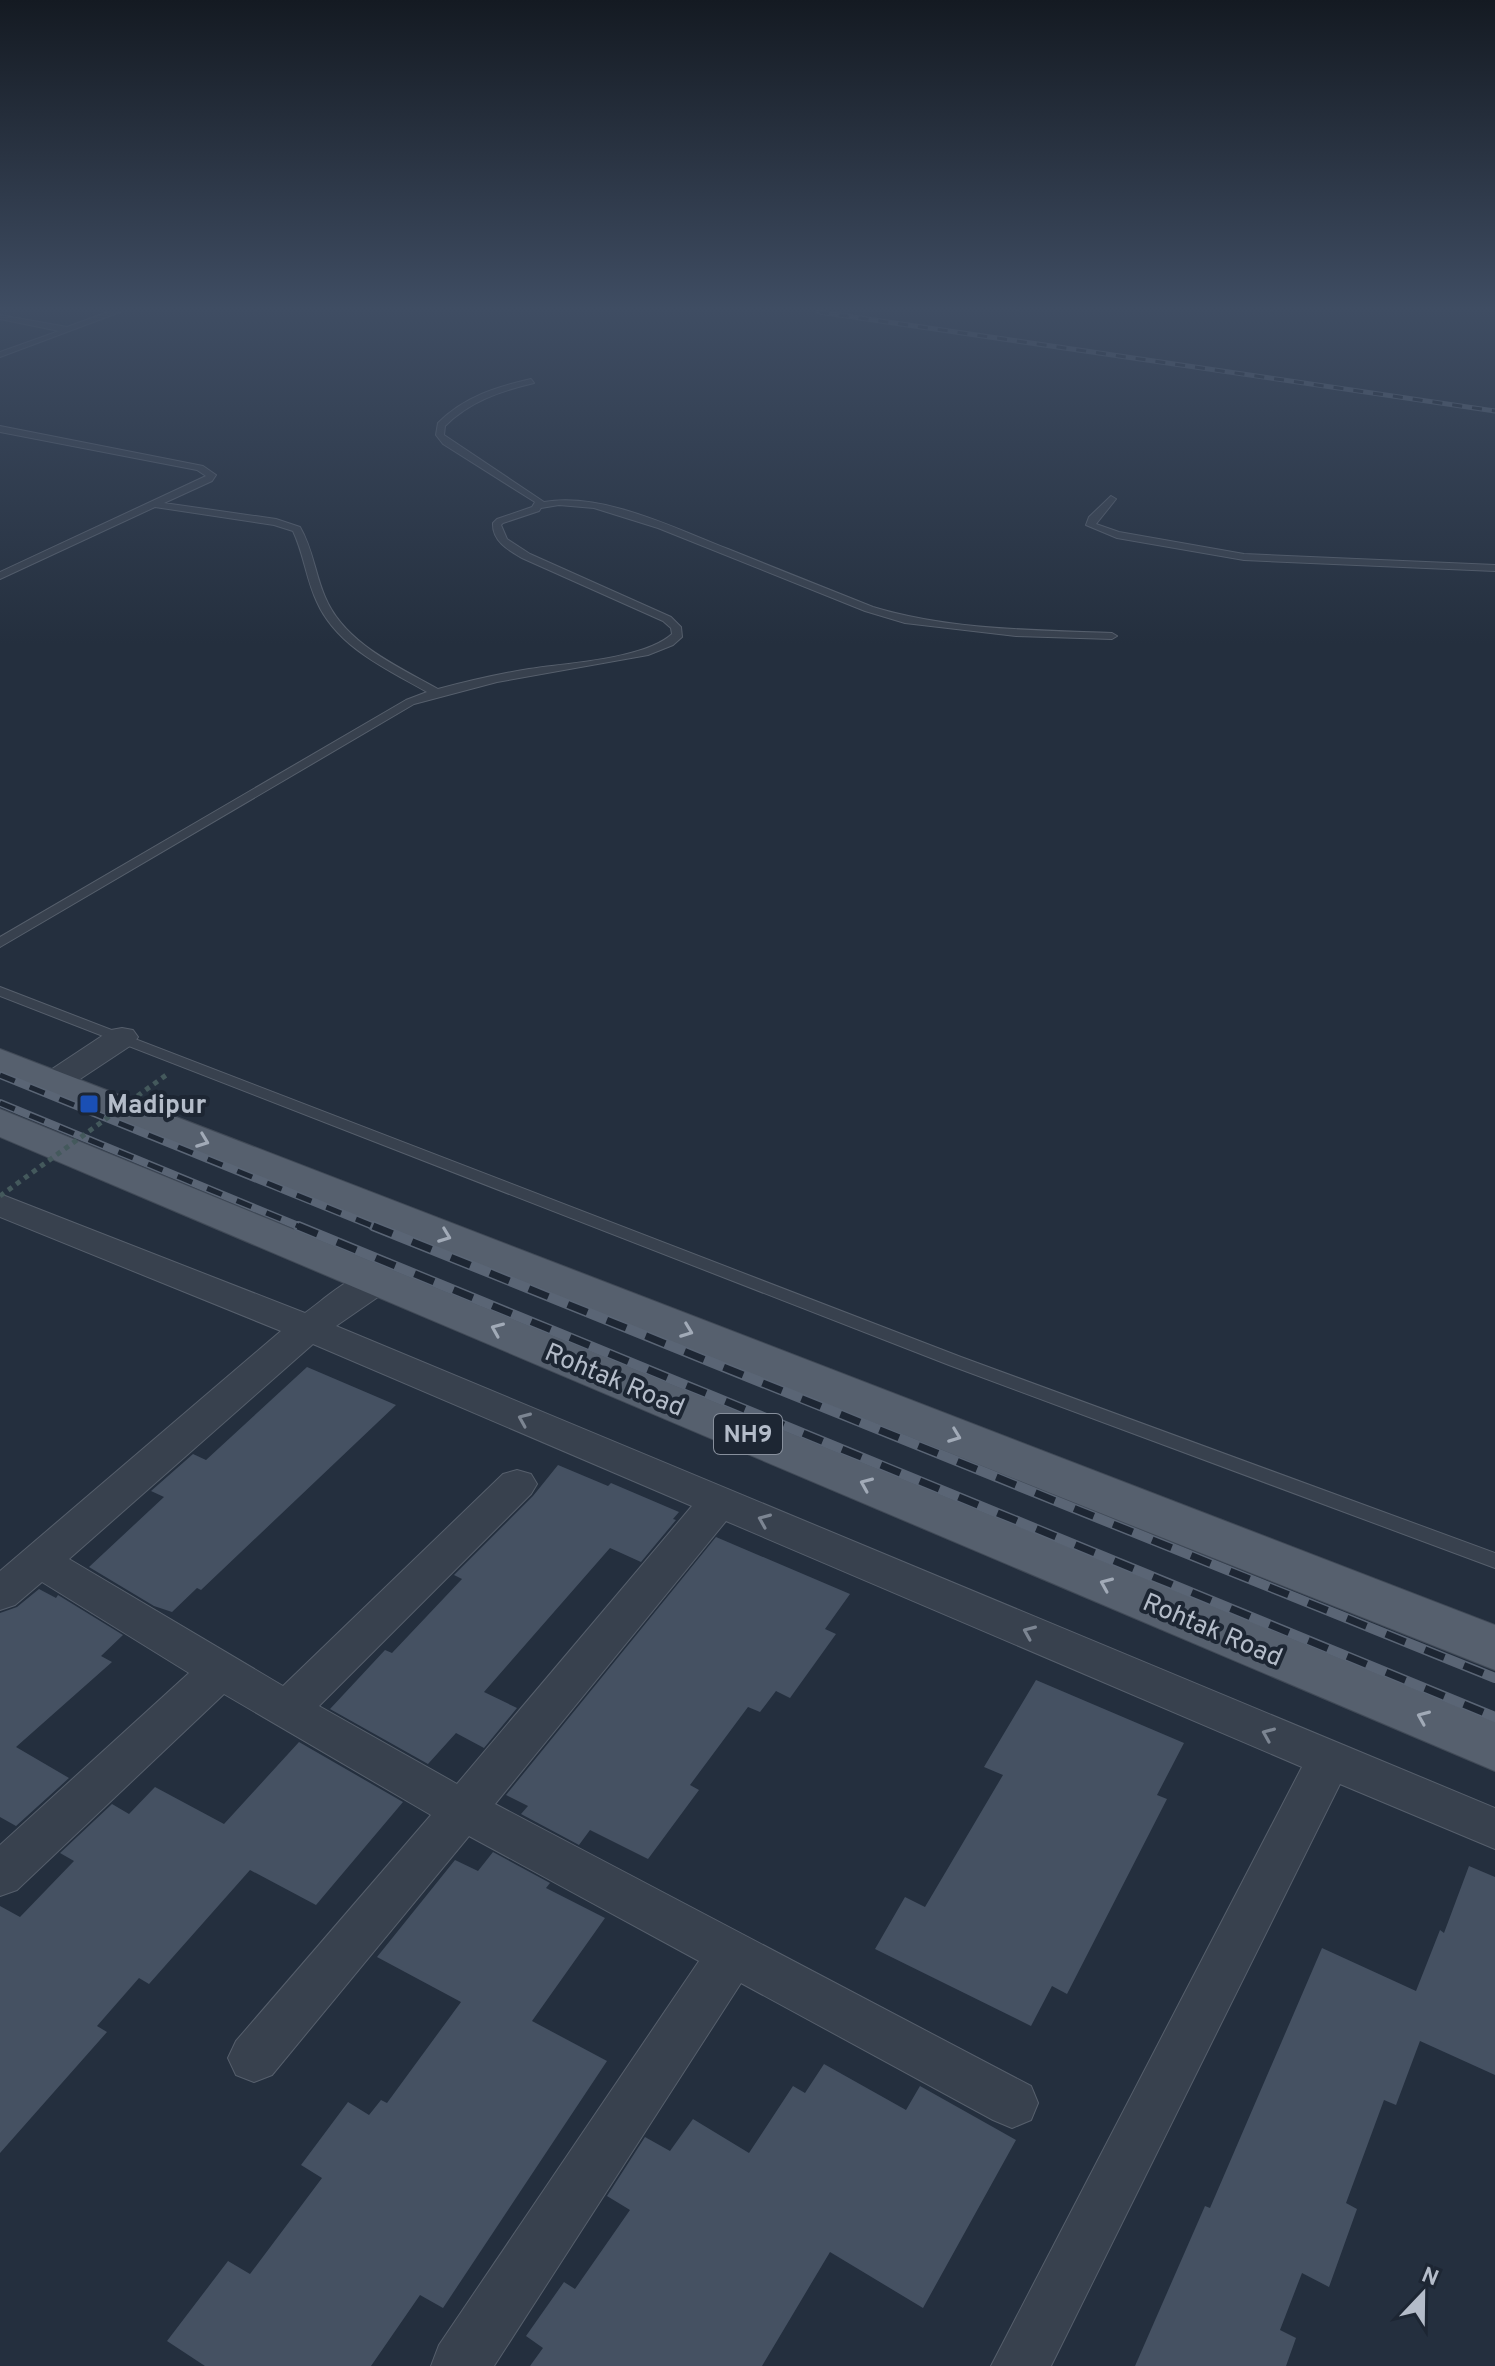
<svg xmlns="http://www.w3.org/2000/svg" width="1495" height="2366" font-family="Overpass,sans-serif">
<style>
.building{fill:#455162}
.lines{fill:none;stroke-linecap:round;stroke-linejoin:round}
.service-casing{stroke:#565f6c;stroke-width:2}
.minor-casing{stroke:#565f6c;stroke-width:2}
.primary-casing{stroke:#414a57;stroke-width:2}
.service{fill:#38414e;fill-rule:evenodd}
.minor{fill:#38414e;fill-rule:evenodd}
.primary{fill:#56606e;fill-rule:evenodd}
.rail-far2-casing{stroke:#5a6575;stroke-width:5}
.rail-far1-casing{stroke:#5a6575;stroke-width:8}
.rail-casing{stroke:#5a6575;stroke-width:10}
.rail-far2{stroke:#1d2633;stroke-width:3;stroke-dasharray:10;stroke-linecap:butt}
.rail-far1{stroke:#1d2633;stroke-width:5;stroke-dasharray:16;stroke-linecap:butt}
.rail{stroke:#1d2633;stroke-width:7;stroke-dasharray:21;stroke-linecap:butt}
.path-bridge{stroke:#44595c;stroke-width:5;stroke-dasharray:5 5;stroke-linecap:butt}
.oneway{stroke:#a1aab7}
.oneway2{stroke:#7c8592}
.transit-dot{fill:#1a4fb4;stroke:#1d2633;stroke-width:3}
.labels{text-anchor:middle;stroke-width:8;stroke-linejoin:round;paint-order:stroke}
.shield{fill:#1d2633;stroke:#878f9c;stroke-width:2}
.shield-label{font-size:24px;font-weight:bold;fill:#b4bcc9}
.poi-label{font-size:26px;font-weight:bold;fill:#b4bcc9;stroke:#1d2633;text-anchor:start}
.street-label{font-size:26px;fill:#b4bcc9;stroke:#1d2633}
</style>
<rect width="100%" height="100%" fill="#242f3e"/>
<g class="building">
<path d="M307,1367L396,1405L201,1590L197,1588L172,1612L154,1606L89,1567L164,1497L151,1491L193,1454L206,1460Z"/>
<path d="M558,1465L608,1486L611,1483L679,1512L673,1519L676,1520L641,1562L610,1548L484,1692L517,1708L484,1748L456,1733L428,1764L330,1709L385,1650L392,1653L462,1579L454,1575L533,1496Z"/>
<path d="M716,1537L850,1594L825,1629L836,1634L790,1698L776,1691L760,1712L748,1707L690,1785L699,1790L648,1859L590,1830L579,1845L521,1814L528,1806L506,1795Z"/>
<path d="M39,1589L56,1598L58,1595L123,1635L101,1656L112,1662L16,1747L69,1778L16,1826L0,1817V1613L17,1607Z"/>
<path d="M1036,1680L1184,1743L1157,1795L1167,1799L1067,1994L1052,1986L1031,2026L875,1949L905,1897L925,1907L1003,1775L984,1767Z"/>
<path d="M299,1742L403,1802L316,1905L250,1870L149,1984L139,1978L97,2026L107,2032L0,2153V1906L20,1917L74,1861L60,1853L112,1804L129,1814L155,1787L224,1824Z"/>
<path d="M493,1852L550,1883L546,1888L605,1918L532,2021L607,2061L443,2308L420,2295L371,2366H205L167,2341L228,2261L250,2274L322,2178L301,2165L348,2102L369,2115L381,2100L387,2103L461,2002L377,1957L455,1860L478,1871Z"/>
<path d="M1469,1866L1495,1877V2075L1420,2041L1396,2105L1384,2100L1346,2203L1357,2209L1329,2287L1302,2273L1280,2330L1296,2338L1286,2366H1135L1205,2206L1210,2208L1322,1948L1416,1991L1440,1930L1444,1933Z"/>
<path d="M824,2064L906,2110L920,2086L1016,2140L923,2308L830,2252L762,2366H530L543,2348L526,2336L564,2282L575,2289L630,2210L607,2196L645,2137L670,2151L693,2119L749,2153L793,2086L805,2093Z"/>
</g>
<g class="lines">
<g class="service-casing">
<g id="service">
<path d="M108,312H120L0,357V352L59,331L0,319V315L67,327Z"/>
<path d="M531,379L534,383C501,391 470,401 445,426L444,435L544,502C603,492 674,528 728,549C777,569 825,588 873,607C949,630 1032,630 1112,633L1117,636L1112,639L1016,636L905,623L865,611L658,528L594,508L559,505L541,508L539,511L503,523L501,525L507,539L530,554L671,617L681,627L682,637L673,645L648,655L497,682L414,704L0,947V937L406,700L427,692C387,669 337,647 317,602C306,579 304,554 293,531L274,525L155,507L0,579V572L206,476L197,470L0,432V426L203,466L216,475L212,481L164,503L276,519L300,527C313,549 315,574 325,597C344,643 397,666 438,689C468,681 498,674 529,669C567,663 645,659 672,634L671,628L663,621L522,558C508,550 492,541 493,523L497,519L532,507L535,502L443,444L436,435L438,423C464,397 496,387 531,379Z"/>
<path d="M1111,496L1116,499L1096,524L1119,532L1244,554L1495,565V571L1244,560L1117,538L1086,525L1089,517Z"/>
<path d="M0,987L961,1357L1495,1553V1568L949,1365L0,996Z"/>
</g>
</g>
<g class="minor-casing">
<g id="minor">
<path d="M122,1028L133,1030L138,1037L133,1044L65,1089L54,1092L43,1089L38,1082L43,1075L111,1030Z"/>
<path d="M0,1194L305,1313C329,1296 360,1264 391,1272L396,1280L391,1288L336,1326L1495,1808V1849L1340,1784L1051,2366H991L1302,1767L726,1521L495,1804L1031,2086L1038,2103L1031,2120L1012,2128L993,2120L741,1983L494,2366H431L439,2345L699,1961L469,1836L272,2075L254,2082L236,2075L228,2058L236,2041L431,1815L224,1694L17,1890L0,1896V1845L189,1673L42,1582L15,1605L0,1610V1571L281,1331L0,1217ZM313,1344L692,1506L457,1784L319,1706L531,1494L537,1484L531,1474L517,1470L503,1474L283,1686L69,1559Z"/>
</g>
</g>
<g class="primary-casing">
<g id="primary">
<path d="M0,1049L1495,1625V1670L0,1075Z"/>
<path d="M0,1109L1495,1722V1771L0,1137Z"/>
</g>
</g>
<use href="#service" class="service"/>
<use href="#minor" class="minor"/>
<use href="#primary" class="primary"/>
<g class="rail-far2-casing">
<path id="rail-far2" d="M819,312L1495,411"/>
</g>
<g class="rail-far1-casing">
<g id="rail-far1">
<path d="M0,1075L378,1228"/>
<path d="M0,1103L303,1228"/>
</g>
</g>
<g class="rail-casing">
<g id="rail">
<path d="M298,1226L1495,1717"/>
<path d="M373,1226L1495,1678"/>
</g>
</g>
<use href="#rail-far2" class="rail-far2"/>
<use href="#rail-far1" class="rail-far1"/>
<use href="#rail" class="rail"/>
<path class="path-bridge" d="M0,1196L169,1073"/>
</g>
<defs><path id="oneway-chevron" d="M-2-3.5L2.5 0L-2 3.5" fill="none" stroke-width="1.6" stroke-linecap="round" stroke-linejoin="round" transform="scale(2)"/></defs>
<g class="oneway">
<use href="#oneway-chevron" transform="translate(203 1141) rotate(21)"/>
<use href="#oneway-chevron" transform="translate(445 1236) rotate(21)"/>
<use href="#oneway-chevron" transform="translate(497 1329) rotate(-157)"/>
<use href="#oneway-chevron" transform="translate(687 1331) rotate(21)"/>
<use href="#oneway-chevron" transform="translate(955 1436) rotate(21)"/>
<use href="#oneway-chevron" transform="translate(866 1484) rotate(-157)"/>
<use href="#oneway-chevron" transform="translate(1106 1584) rotate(-157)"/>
<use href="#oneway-chevron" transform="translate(1423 1717) rotate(-157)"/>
</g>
<g class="oneway2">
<use href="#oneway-chevron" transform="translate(524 1419) rotate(-157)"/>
<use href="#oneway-chevron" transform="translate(764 1520) rotate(-157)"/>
<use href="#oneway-chevron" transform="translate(1029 1632) rotate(-157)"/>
<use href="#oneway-chevron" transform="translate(1268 1734) rotate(-157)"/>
</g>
<linearGradient id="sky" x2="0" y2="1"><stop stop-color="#141a22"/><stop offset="0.48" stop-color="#3f4d63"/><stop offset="1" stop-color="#3f4d63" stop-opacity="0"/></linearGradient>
<rect width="1495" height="644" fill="url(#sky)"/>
<rect class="transit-dot" x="79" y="1094" width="20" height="20" rx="4"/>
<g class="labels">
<rect class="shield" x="714" y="1414" width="68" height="40" rx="6"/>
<g class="shield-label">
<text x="748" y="1442">NH9</text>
</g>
<g class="poi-label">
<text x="107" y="1113">Madipur</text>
</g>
<g class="street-label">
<text transform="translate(615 1379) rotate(23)" y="9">Rohtak Road</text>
<text transform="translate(1213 1629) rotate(23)" y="9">Rohtak Road</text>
</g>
</g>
<g transform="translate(1423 2294) rotate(22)" stroke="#1d2633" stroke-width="6" paint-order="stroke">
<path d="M0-6L14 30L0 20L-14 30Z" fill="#b4bcc9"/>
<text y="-12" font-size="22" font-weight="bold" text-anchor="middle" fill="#b4bcc9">N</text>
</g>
</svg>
